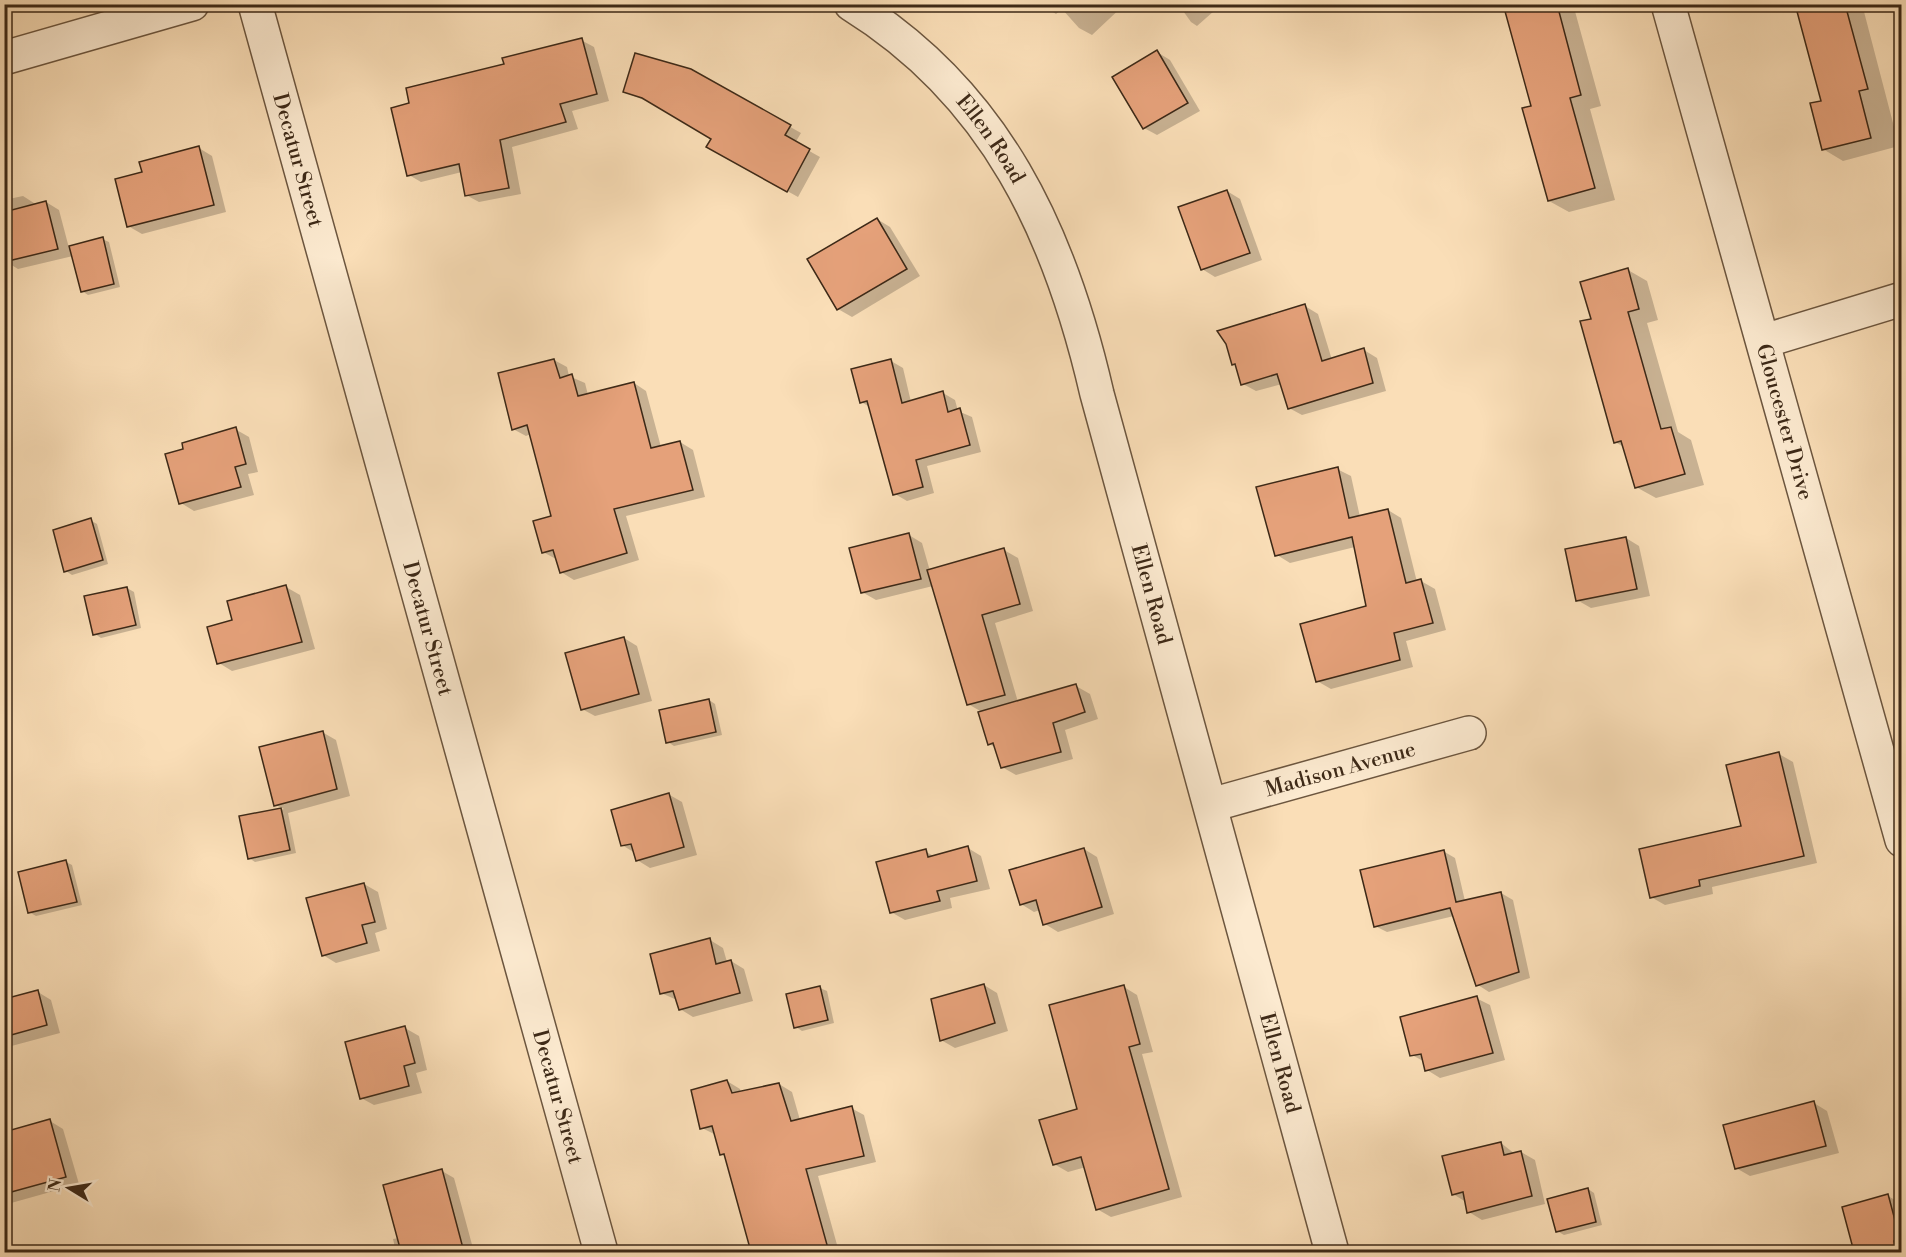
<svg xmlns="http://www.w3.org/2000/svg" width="1906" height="1257" font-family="'Libre Bodoni',serif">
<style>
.shadow{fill:#0003}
.building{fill:#e5a17a;stroke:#3d2917;stroke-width:1.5}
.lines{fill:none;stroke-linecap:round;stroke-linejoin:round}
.street-casing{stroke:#6c563f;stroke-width:36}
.street{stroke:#fcead0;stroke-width:33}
.labels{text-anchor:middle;stroke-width:4.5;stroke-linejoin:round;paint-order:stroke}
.street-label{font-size:21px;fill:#3d2917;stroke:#fcead0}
</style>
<rect width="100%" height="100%" fill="#fadeb7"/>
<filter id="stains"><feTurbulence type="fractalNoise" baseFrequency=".00333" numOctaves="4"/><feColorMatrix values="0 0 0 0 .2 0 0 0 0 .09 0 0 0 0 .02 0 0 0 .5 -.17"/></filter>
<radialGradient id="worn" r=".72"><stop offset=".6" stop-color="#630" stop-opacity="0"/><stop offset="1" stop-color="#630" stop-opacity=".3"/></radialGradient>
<g class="shadow">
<path d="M1041,4H1125L1092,35L1079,28L1062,9L1056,14Z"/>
<path d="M1178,4H1222L1197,26L1191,22Z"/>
<path d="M1505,4H1573L1601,106L1590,109L1615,200L1569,212L1549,201L1533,107Z"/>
<path d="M1797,4H1862L1899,146L1843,161L1823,149V102Z"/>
<path d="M581,40L594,47L609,101L572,111L578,129L512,147L521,194L479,202L466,195L462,172L421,182L409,175L411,104L506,65Z"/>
<path d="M1157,52L1170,60L1200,111L1157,135L1144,128Z"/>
<path d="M691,71L801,133L795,143L820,157L798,197L708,147L713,138L654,104L624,92Z"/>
<path d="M199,148L212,156L226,212L142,234L128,226Z"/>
<path d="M1227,191L1240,199L1262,260L1215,277L1202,269Z"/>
<path d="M23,196L37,205L46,202L59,210L69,248L102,239L109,242L120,287L88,295L82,291L73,256L18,269L5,261L4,200Z"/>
<path d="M877,219L890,227L920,276L852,317L838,309Z"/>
<path d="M1628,270L1647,281L1658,320L1647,323L1678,432L1691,440L1704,485L1656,498L1636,487L1624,447L1615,442Z"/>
<path d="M1305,306L1318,314L1332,360L1364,350L1377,358L1386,391L1302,415L1289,408L1282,384L1256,391L1243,384L1227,344Z"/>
<path d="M554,360L567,367L569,376L585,383L588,395L634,383L646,391L661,447L680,442L693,450L705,497L626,516L639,560L574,580L561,572L556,559L543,552L553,517L531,434L526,436L513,429Z"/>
<path d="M891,361L903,368L911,402L943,393L955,400L958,411L972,417L981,452L927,466L934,493L907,501L895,494L870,407L861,402Z"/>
<path d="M235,429L249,437L258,472L248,474L254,495L194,511L181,503L185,450Z"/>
<path d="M1337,469L1351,476L1360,517L1388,510L1401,518L1417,582L1421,581L1435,589L1446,630L1406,641L1413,667L1331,689L1317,681L1368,607L1355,547L1290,563L1277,555Z"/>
<path d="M90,520L97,524L108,564L72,575L66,571Z"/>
<path d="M909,535L922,543L930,571L1004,550L1018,558L1033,611L995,623L1018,702L1076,686L1090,694L1098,719L1065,730L1073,759L1016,775L1002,767L997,748L989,744L982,712L968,704L933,586L876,600L862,592Z"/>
<path d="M1626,538L1639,546L1650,596L1591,608L1577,600Z"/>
<path d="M286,587L300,595L315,649L232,671L219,663Z"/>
<path d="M127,588L134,592L141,628L101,638L95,634Z"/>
<path d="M624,638L637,646L652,701L595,716L582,709Z"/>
<path d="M709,700L715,704L722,735L674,746L668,742Z"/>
<path d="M322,732L336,740L350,796L288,813L296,853L255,862L249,858L241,817L284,809L276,805Z"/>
<path d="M1779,754L1793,762L1817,863L1712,887L1713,894L1665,905L1651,897L1743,827Z"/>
<path d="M668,794L682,802L697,855L650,868L637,860L635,853L622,845Z"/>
<path d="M968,848L981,856L990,889L950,898L952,908L905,920L891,912L925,851L935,857Z"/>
<path d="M1084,849L1097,857L1114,914L1058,932L1045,924L1040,910L1034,912L1021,904Z"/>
<path d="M1443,851L1455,858L1465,901L1501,893L1513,900L1530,978L1489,992L1478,985L1454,916L1387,932L1375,926Z"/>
<path d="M66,862L72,865L82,905L36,916L29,912Z"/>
<path d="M364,884L378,892L387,929L375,933L380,951L336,963L323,955Z"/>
<path d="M710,940L723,948L727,962L731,961L744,969L753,1001L693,1017L680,1009L677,1000L661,993Z"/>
<path d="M984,985L997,993L1008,1031L955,1048L941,1040Z"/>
<path d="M1124,987L1137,995L1153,1052L1142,1054L1182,1197L1111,1217L1097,1209L1086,1167L1068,1172L1054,1164L1079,1110Z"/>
<path d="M820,988L827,991L834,1023L802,1031L796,1027Z"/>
<path d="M4,992L8,1000L38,992L51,1000L60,1033L4,1048Z"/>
<path d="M1476,998L1490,1005L1505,1060L1440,1078L1427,1070L1425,1062L1412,1055Z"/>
<path d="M405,1028L419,1036L427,1070L416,1073L422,1093L374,1105L361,1098Z"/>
<path d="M727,1081L740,1089L741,1093L779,1084L792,1092L800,1120L851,1108L864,1115L876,1162L818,1176L839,1252H735L751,1247L726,1157L721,1154L716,1135L702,1128Z"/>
<path d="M1814,1103L1827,1111L1839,1153L1750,1176L1736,1168Z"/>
<path d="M50,1121L63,1129L79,1184L4,1205V1133Z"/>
<path d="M1501,1143L1515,1154L1521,1152L1535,1160L1545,1204L1482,1220L1469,1212L1466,1202L1453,1194Z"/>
<path d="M442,1171L454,1178L474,1252H396L393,1239L399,1238Z"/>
<path d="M1588,1189L1594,1193L1602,1225L1564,1235L1557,1231Z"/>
<path d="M1888,1196L1902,1204V1252H1854L1843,1208Z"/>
</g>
<g class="building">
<path d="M1503,4H1557L1581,95L1570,98L1595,188L1548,201L1522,108L1531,106Z"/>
<path d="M1795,4H1845L1868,89L1859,91L1871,138L1822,150L1810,103L1821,101Z"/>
<path d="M582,38L597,94L560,104L566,122L500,140L509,188L465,196L459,164L407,176L391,108L409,103L406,88L504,64L502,58Z"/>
<path d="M1157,50L1188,103L1143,129L1112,77Z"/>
<path d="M635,53L691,69L791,125L785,135L810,149L787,192L706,147L711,139L642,98L623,92Z"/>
<path d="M199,146L214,205L127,227L115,179L142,172L139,162Z"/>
<path d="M1227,190L1250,253L1201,270L1178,207Z"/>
<path d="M46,201L58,249L4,262V212Z"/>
<path d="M877,218L907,269L837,310L807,259Z"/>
<path d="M103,237L114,284L81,292L69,246Z"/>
<path d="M1628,268L1639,309L1628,312L1661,429L1671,427L1685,474L1635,488L1621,441L1614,443L1580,321L1591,319L1580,282Z"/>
<path d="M1305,304L1322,361L1364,348L1373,383L1288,409L1277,374L1241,385L1235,364L1232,365L1226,344L1217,331Z"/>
<path d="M554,359L560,378L572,374L578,396L634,382L651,448L680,441L693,490L614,509L627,553L560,573L553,550L542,553L533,521L551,516L527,425L512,430L498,373Z"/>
<path d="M891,359L902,403L943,391L948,412L960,408L970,445L916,460L923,487L893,495L867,401L860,403L851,369Z"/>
<path d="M236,427L246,464L235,467L241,487L179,504L165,454L183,449L182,443Z"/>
<path d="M1338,467L1349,518L1388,509L1406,583L1421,579L1433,623L1394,633L1400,660L1316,682L1300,624L1366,606L1352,537L1275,556L1256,487Z"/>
<path d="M91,518L103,560L64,572L53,530Z"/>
<path d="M909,533L921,579L861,593L849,548Z"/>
<path d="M1626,537L1637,589L1576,601L1565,549Z"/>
<path d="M1004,548L1020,604L982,615L1005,695L967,705L927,570Z"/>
<path d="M286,585L302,642L217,664L207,627L232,620L227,601Z"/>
<path d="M127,587L136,625L93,635L84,596Z"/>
<path d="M624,637L639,694L581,710L565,653Z"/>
<path d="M1076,684L1085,712L1053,723L1061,752L1001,768L993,743L988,745L978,712Z"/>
<path d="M709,699L716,732L666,743L659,710Z"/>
<path d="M323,731L337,789L274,806L259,747Z"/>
<path d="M1779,752L1804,856L1699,880L1700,886L1650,898L1639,849L1741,826L1726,765Z"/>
<path d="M669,793L684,847L636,861L631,844L621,846L611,810Z"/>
<path d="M281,808L290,850L248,859L239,816Z"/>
<path d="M968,846L977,881L937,891L940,901L890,913L876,862L926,849L928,857Z"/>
<path d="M1084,848L1102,907L1043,925L1036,900L1020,905L1009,870Z"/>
<path d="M1444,850L1456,902L1501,892L1519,972L1476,986L1450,908L1374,927L1360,870Z"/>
<path d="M66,860L77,902L28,913L18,872Z"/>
<path d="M364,883L375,922L362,925L367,943L322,956L306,898Z"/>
<path d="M710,938L716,964L731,960L740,993L679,1010L673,991L660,994L650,954Z"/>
<path d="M984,984L995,1023L940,1041L931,999Z"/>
<path d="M1124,985L1140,1044L1129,1047L1169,1189L1096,1210L1081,1157L1053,1165L1039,1120L1077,1109L1049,1005Z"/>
<path d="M820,986L828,1020L794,1028L786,994Z"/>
<path d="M38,990L47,1025L4,1037V999Z"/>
<path d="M1477,996L1493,1053L1425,1071L1421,1054L1410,1056L1400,1017Z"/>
<path d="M405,1026L415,1063L404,1066L409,1086L360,1099L345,1042Z"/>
<path d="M727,1080L732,1093L779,1083L791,1121L852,1106L864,1156L806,1169L829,1252H751L724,1154L720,1155L712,1126L700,1129L691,1090Z"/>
<path d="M1814,1101L1826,1146L1735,1169L1723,1125Z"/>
<path d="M50,1119L66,1177L4,1194V1132Z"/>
<path d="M1501,1142L1504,1155L1521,1151L1532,1196L1467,1213L1463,1192L1452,1195L1442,1156Z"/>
<path d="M442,1169L464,1252H401L383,1185Z"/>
<path d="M1588,1188L1596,1222L1556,1232L1547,1199Z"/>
<path d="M1888,1194L1900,1239L1894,1241L1897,1252H1854L1842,1207Z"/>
</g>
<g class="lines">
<g class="street-casing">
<g id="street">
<path id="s1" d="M255,4L601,1252"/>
<path id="s2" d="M851,4C996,94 1060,233 1097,394L1332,1252"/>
<path id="s3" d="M1668,4L1902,840"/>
<path d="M4,58L192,4"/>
<path d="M1764,341L1902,299"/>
<path id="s4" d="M1211,805L1469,733"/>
</g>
</g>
<use href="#street" class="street"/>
</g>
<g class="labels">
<g class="street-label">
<text dy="7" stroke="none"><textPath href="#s2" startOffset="196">Ellen Road</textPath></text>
<text dy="7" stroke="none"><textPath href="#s1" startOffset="162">Decatur Street</textPath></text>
<text dy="7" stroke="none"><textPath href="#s3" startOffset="434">Gloucester Drive</textPath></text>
<text dy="7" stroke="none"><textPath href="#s2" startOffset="682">Ellen Road</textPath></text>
<text dy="7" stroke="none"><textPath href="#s1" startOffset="648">Decatur Street</textPath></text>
<text dy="7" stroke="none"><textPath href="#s4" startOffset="134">Madison Avenue</textPath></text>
<text dy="7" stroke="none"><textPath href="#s2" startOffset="1168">Ellen Road</textPath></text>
<text dy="7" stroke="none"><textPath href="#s1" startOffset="1134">Decatur Street</textPath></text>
</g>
</g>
<rect width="1906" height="1257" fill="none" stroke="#fadeb7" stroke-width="24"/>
<rect x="6" y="6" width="1894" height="1245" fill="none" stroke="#3d2917" stroke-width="3"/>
<rect x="12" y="12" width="1882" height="1233" fill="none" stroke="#3d2917" stroke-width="1.5"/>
<g transform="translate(69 1188) rotate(281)" stroke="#fcead0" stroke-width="4.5" paint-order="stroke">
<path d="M0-4.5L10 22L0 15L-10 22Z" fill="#3d2917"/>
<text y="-9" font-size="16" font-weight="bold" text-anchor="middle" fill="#3d2917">N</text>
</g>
<rect width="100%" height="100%" filter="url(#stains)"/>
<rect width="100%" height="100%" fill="url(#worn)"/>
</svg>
